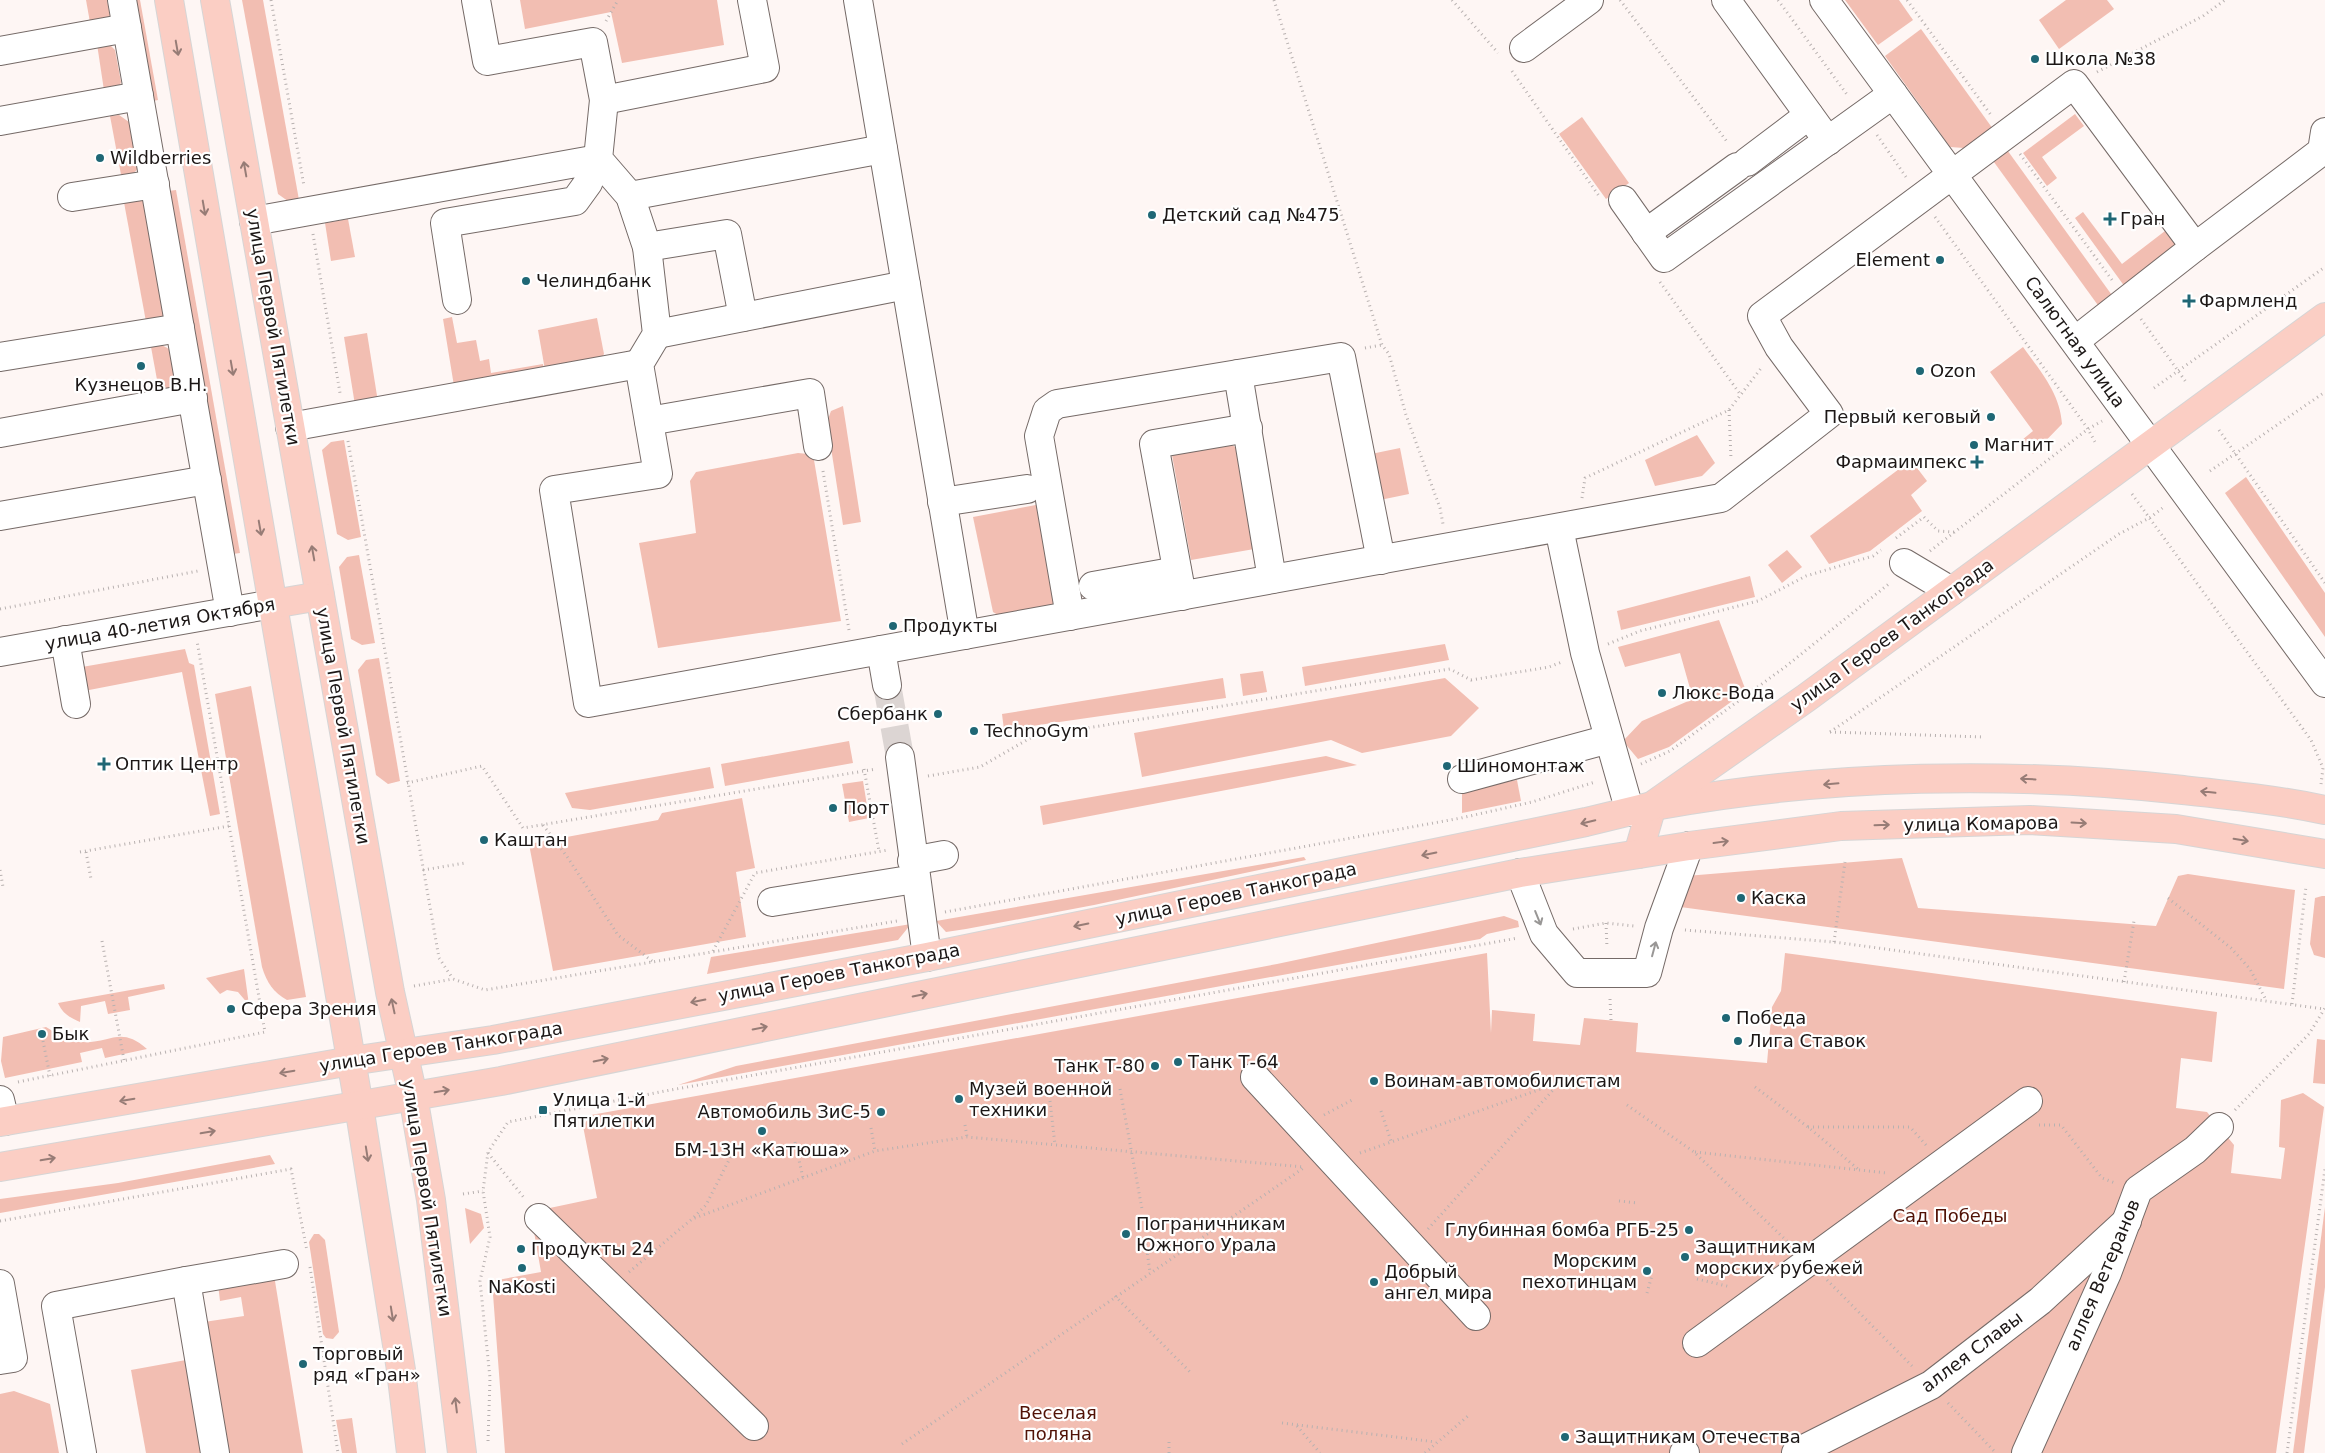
<svg xmlns="http://www.w3.org/2000/svg" width="2325" height="1453" font-family="'DejaVu Sans',sans-serif">
<style>
.green{fill:#f2beb2}
.lines{fill:none;stroke-linecap:round;stroke-linejoin:round}
.minor-tunnel{stroke:#dcd5d3;stroke-width:28;stroke-dasharray:28 14;stroke-linecap:butt}
.minor-casing{stroke:#756a67;stroke-width:30}
.major-casing{stroke:#d6d5d5;stroke-width:30}
.path{stroke:#b8b1b0;stroke-width:3;stroke-dasharray:1 4;stroke-linecap:butt}
.minor{stroke:#fff;stroke-width:28}
.major{stroke:#fbcec4;stroke-width:28}
.oneway{stroke:#977c76}
.oneway2{stroke:#999796}
.poi-dot{fill:#1f6775;stroke:#fff;stroke-width:2}
.labels{text-anchor:middle;stroke-width:4.5;stroke-linejoin:round;paint-order:stroke}
.poi-label{font-size:18px;fill:#1c1716;stroke:#fff;text-anchor:start}
.street-label{font-size:18px;fill:#1c1716;stroke:#fff}
.park-label{font-size:18px;fill:#511206;stroke:#fff}
</style>
<rect width="100%" height="100%" fill="#fef6f4"/>
<g class="green">
<path d="M86,0H107L110,15L107,22L91,28Z"/>
<path d="M131,0H140L158,100L149,102Z"/>
<path d="M242,0H263L299,200L292,204L278,194Z"/>
<path d="M520,0H717L724,45L622,63L611,12L525,29Z"/>
<path d="M1845,0H1899L1913,20L1878,45Z"/>
<path d="M2066,0H2107L2114,9L2059,49L2039,20Z"/>
<path d="M1921,29L1993,129L1964,148L1950,147L1885,56Z"/>
<path d="M104,43L111,46L115,50L121,82L119,88L105,97L97,44Z"/>
<path d="M2075,114L2084,126L2042,157L2057,178L2047,186L2023,153Z"/>
<path d="M119,115L129,122L138,169L128,178L122,180L110,116Z"/>
<path d="M1582,117L1629,183L1606,199L1559,134Z"/>
<path d="M2005,147L2114,298L2100,308L1991,158Z"/>
<path d="M176,190L240,553L233,554L168,191Z"/>
<path d="M134,196L145,202L167,316L147,327L123,197Z"/>
<path d="M2083,212L2122,264L2165,231L2179,248L2125,287L2075,218Z"/>
<path d="M348,219L355,257L331,261L325,223Z"/>
<path d="M452,317L457,343L476,340L480,361L489,359L491,373L543,364L544,371L454,386L443,319Z"/>
<path d="M597,318L604,354L599,362L545,370L538,330Z"/>
<path d="M367,333L378,402L355,405L344,337Z"/>
<path d="M160,345C179,349 183,375 175,390L160,396L151,347Z"/>
<path d="M2023,347C2040,371 2060,393 2062,424L2033,454L2022,440L2033,431L1990,372Z"/>
<path d="M843,406L861,522L843,525L827,422L831,411Z"/>
<path d="M1697,435L1715,463L1702,476L1655,486L1645,460Z"/>
<path d="M344,440L361,537L348,540L337,534L322,450L331,442Z"/>
<path d="M1232,445L1244,453L1260,548L1191,560L1172,455Z"/>
<path d="M1400,448L1409,494L1380,500L1371,454Z"/>
<path d="M798,453L808,454L814,460L841,621L658,648L639,543L696,533L690,481L696,472Z"/>
<path d="M1911,460L1927,481L1911,495L1922,511L1870,551L1829,564L1810,536Z"/>
<path d="M2246,477L2325,593V637L2225,493Z"/>
<path d="M1041,504L1060,603L998,615L993,612L973,517Z"/>
<path d="M1787,550L1802,567L1782,583L1768,565Z"/>
<path d="M359,555L375,643L362,645L351,639L339,567L347,557Z"/>
<path d="M1750,576L1755,597L1621,630L1617,611Z"/>
<path d="M1719,620L1746,691L1669,747L1638,759L1623,741L1642,721L1693,699L1680,653L1625,667L1618,647Z"/>
<path d="M1445,644L1449,660L1305,686L1302,667Z"/>
<path d="M185,649L189,663L194,665L220,814L210,816L182,672L84,691L82,667Z"/>
<path d="M379,658L400,781L388,784L376,775L358,670L366,660Z"/>
<path d="M1263,671L1267,692L1243,696L1240,674Z"/>
<path d="M1223,678L1226,698L1004,730L1002,714Z"/>
<path d="M1445,678L1479,708L1451,736L1362,753L1331,740L1142,777L1134,733Z"/>
<path d="M251,686L306,997L287,1000C273,992 267,983 262,967L215,694Z"/>
<path d="M849,741L853,763L725,786L721,764Z"/>
<path d="M1326,756L1357,765L1043,825L1040,806Z"/>
<path d="M710,767L714,788L590,810L572,808L565,793Z"/>
<path d="M1517,780L1521,801L1462,813V790Z"/>
<path d="M863,781L869,818L849,822L842,784Z"/>
<path d="M742,798L755,868L736,872L746,937L553,971L529,844L658,820L662,813Z"/>
<path d="M1304,857L1306,860L1094,905L966,929L946,932L936,921Z"/>
<path d="M1902,858L1918,908L2156,926L2178,876L2188,874L2295,890L2284,989L1673,906L1686,876Z"/>
<path d="M2322,896H2325V958L2314,955L2310,944L2315,898Z"/>
<path d="M1504,916L1518,921L1519,927L1487,934L1480,939L678,1085L736,1066L1277,964Z"/>
<path d="M911,924L898,940L707,974L711,957Z"/>
<path d="M1487,953L1491,1033L1492,1010L1535,1014L1533,1041L1580,1045L1584,1018L1638,1023L1636,1052L1767,1063L1772,1007L1781,991L1785,953L2217,1012L2212,1062L2181,1058L2176,1108L2207,1112L2234,1145L2231,1173L2281,1179L2285,1148L2279,1147L2281,1100L2303,1093L2324,1107L2276,1453H505L492,1281L541,1272L533,1226L545,1209L597,1198L583,1126L591,1115Z"/>
<path d="M244,969L249,1005L238,992L227,990L220,994L206,978Z"/>
<path d="M164,984L165,989L128,997L130,1010L108,1014L105,1001L81,1006L80,1022C69,1017 63,1014 58,1003Z"/>
<path d="M46,1027C57,1034 68,1041 81,1042C111,1044 120,1025 147,1049L105,1058L102,1048L80,1053L82,1062L5,1078L1,1061L3,1037Z"/>
<path d="M2317,1039L2325,1040V1084L2313,1083Z"/>
<path d="M270,1155L275,1164L0,1213V1199L118,1183Z"/>
<path d="M2325,1207V1287L2304,1453H2293Z"/>
<path d="M465,1208L481,1214L484,1228L470,1244Z"/>
<path d="M314,1234H319L325,1240L339,1332L333,1339L326,1338L323,1334L309,1242Z"/>
<path d="M274,1275L303,1453H226L204,1322L244,1316L241,1297L220,1301L218,1284Z"/>
<path d="M186,1360L202,1453H146L131,1370Z"/>
<path d="M14,1391L50,1404L59,1453H0V1394Z"/>
<path d="M352,1418L357,1453H342L336,1420Z"/>
</g>
<g class="lines">
<path class="minor-tunnel" d="M887,685L900,757"/>
<g class="minor-casing">
<g id="minor">
<path d="M122,0L230,612"/>
<path d="M476,0L487,61L593,42L604,100L598,159L630,196L647,247L657,334L639,364L658,474L554,490L588,703L1721,498L1829,414L1779,347L1762,316L2074,84L2195,247"/>
<path d="M858,0L965,635"/>
<path d="M1726,0L1828,141"/>
<path d="M1824,0L2325,683"/>
<path d="M1524,48L1589,0"/>
<path d="M0,51L127,28"/>
<path d="M604,100L765,68L752,0"/>
<path d="M0,121L139,96"/>
<path d="M1747,162L1809,115"/>
<path d="M630,196L883,149"/>
<path d="M72,197L155,184"/>
<path d="M1623,200L1664,258L1893,94"/>
<path d="M254,221L598,159L588,183L575,201L445,223L457,300"/>
<path d="M1646,233L1737,167"/>
<path d="M647,247L727,234L743,317"/>
<path d="M657,334L906,285"/>
<path d="M2075,341L2195,247L2322,151L2325,132"/>
<path d="M0,357L180,328"/>
<path d="M1238,374L1272,579"/>
<path d="M649,421L810,393L818,446"/>
<path d="M290,427L639,364"/>
<path d="M0,433L193,398"/>
<path d="M942,502L1027,489"/>
<path d="M0,516L207,480"/>
<path d="M1559,528L1585,653L1630,812"/>
<path d="M1904,563L1951,591"/>
<path d="M1093,586L1177,571"/>
<path d="M1182,596L1154,444L1248,428"/>
<path d="M1070,616L1039,436L1047,411L1057,404L1341,357L1381,560"/>
<path d="M65,640L76,704"/>
<path d="M881,650L887,685"/>
<path d="M0,652L273,604"/>
<path d="M900,757L927,957"/>
<path d="M1462,779L1609,739"/>
<path d="M912,861L944,855"/>
<path d="M1520,873L1544,934L1577,973H1647L1659,928L1689,846"/>
<path d="M772,902L915,879"/>
<path d="M1255,1077L1476,1316"/>
<path d="M0,1100L5,1121"/>
<path d="M539,1218L754,1426"/>
<path d="M0,1284L13,1358L0,1360"/>
<path d="M1697,1343L2028,1101"/>
<path d="M82,1453L56,1306L186,1281"/>
<path d="M215,1453L186,1281L284,1264"/>
<path d="M1684,1453H1685"/>
<path d="M1796,1453L1931,1385L2040,1301L2127,1221"/>
<path d="M2026,1453L2107,1273L2138,1190L2195,1150L2219,1127"/>
</g>
</g>
<g class="major-casing">
<g id="major">
<path d="M169,0L359,1106L401,1370L411,1453"/>
<path d="M215,0L390,992L413,1096L431,1200L462,1453"/>
<path d="M273,604L320,596"/>
<path d="M1660,805C1829,774 2013,771 2183,790C2230,795 2278,800 2325,810"/>
<path d="M1638,854L1652,806"/>
<path d="M0,1122L351,1061L493,1040L927,957L1586,822L1652,806L1806,698L2325,317"/>
<path d="M0,1167L501,1081L1520,873L1689,846L1841,826L2030,820L2176,829L2325,854"/>
</g>
</g>
<g class="path">
<path d="M271,0L304,186"/>
<path d="M1274,0L1382,345L1389,354L1406,415L1440,508L1443,524"/>
<path d="M1452,0L1498,53"/>
<path d="M1620,0L1728,143"/>
<path d="M1778,0L1848,96"/>
<path d="M1907,0L1991,115"/>
<path d="M606,21L618,0"/>
<path d="M1512,71L1599,196"/>
<path d="M2097,72L2203,16L2225,0"/>
<path d="M1877,135L1906,177"/>
<path d="M2020,154L2112,280"/>
<path d="M1935,217L2088,429L2095,442"/>
<path d="M313,234L340,393"/>
<path d="M1660,282L1740,394"/>
<path d="M2141,319L2186,382"/>
<path d="M1365,348L1382,345"/>
<path d="M2154,388L2325,267"/>
<path d="M1729,410L1731,459"/>
<path d="M2219,430L2325,583"/>
<path d="M348,441L439,958L453,979"/>
<path d="M823,471L849,630"/>
<path d="M2210,471L2325,392"/>
<path d="M2132,494L2311,740L2323,768L2321,784"/>
<path d="M1582,498L1585,478L1729,410L1762,367"/>
<path d="M1896,538L1924,517L1938,531L1954,532"/>
<path d="M1930,551L2088,429L2102,421"/>
<path d="M0,609L198,571"/>
<path d="M1608,644L1640,631L1758,601L1806,576L1873,556L1881,550"/>
<path d="M1830,732L2119,534L2151,517L2165,506"/>
<path d="M1830,732L1984,737"/>
<path d="M1641,764L1670,751L1785,667L1890,583"/>
<path d="M864,769L879,851"/>
<path d="M928,776L980,767L1032,737L1450,669L1471,680L1549,667L1562,662"/>
<path d="M407,783L482,766L523,828L876,769"/>
<path d="M543,825L568,858L618,935L652,961"/>
<path d="M80,852L229,826"/>
<path d="M86,852L91,879"/>
<path d="M0,870L3,887"/>
<path d="M423,870L465,863"/>
<path d="M2168,898L2231,948L2250,969L2266,1000"/>
<path d="M945,912L1461,818L1532,802L1595,782"/>
<path d="M1606,923L1607,948"/>
<path d="M1573,929L1606,923L1634,926"/>
<path d="M1685,930L1834,942L2324,1009"/>
<path d="M102,941L124,1060"/>
<path d="M1834,942L1845,862"/>
<path d="M713,951L755,873L888,850"/>
<path d="M2124,982L2134,921"/>
<path d="M414,986L453,979L485,990L897,921"/>
<path d="M1610,999L1611,1020"/>
<path d="M2292,1004L2306,886"/>
<path d="M43,1041L50,1076"/>
<path d="M18,1082L265,1032L197,641"/>
<path d="M1755,1087L1808,1127L1858,1169"/>
<path d="M1120,1089L1142,1209"/>
<path d="M1050,1101L1055,1145"/>
<path d="M1627,1105L1694,1152L1790,1244"/>
<path d="M2235,1110L2309,1034L2325,1008"/>
<path d="M1381,1111L1391,1141"/>
<path d="M1324,1115L1352,1100"/>
<path d="M965,1125L967,1137"/>
<path d="M2039,1125H2061L2102,1178L2115,1183"/>
<path d="M1808,1127H1910L1927,1146"/>
<path d="M871,1128L875,1151"/>
<path d="M795,1142L803,1178"/>
<path d="M1695,1152L1887,1173"/>
<path d="M488,1153L525,1199"/>
<path d="M1360,1153L1541,1089"/>
<path d="M463,1194L483,1191"/>
<path d="M1619,1201L1638,1203"/>
<path d="M694,1217L706,1205L731,1156"/>
<path d="M0,1221L291,1169L307,1251"/>
<path d="M1428,1229L1553,1090"/>
<path d="M1146,1244L1150,1272"/>
<path d="M310,1267L338,1453"/>
<path d="M629,1272L692,1219L875,1151L967,1137L1304,1167"/>
<path d="M1697,1279L1731,1287"/>
<path d="M1827,1280L1912,1366"/>
<path d="M1647,1293L1652,1275"/>
<path d="M1115,1296L1192,1374"/>
<path d="M1948,1403L1996,1453"/>
<path d="M1282,1423L1436,1442"/>
<path d="M1297,1426L1320,1453"/>
<path d="M488,1441L490,1378L480,1281L490,1237L483,1191L488,1152L508,1122L665,1091L1518,938"/>
<path d="M902,1444L1305,1167"/>
<path d="M1169,1453V1441"/>
<path d="M1425,1453L1468,1416"/>
<path d="M2287,1453L2325,1169"/>
</g>
<use href="#minor" class="minor"/>
<use href="#major" class="major"/>
</g>
<defs><path id="oneway-shaft" d="M-6 0H5M1.5-3L5.5 0L1.5 3" fill="none" stroke-width="1.6" stroke-linecap="round" stroke-linejoin="round" transform="scale(1.25)"/></defs>
<g class="oneway">
<use href="#oneway-shaft" transform="translate(177 48) rotate(80)"/>
<use href="#oneway-shaft" transform="translate(245 169) rotate(-100)"/>
<use href="#oneway-shaft" transform="translate(204 208) rotate(80)"/>
<use href="#oneway-shaft" transform="translate(232 368) rotate(80)"/>
<use href="#oneway-shaft" transform="translate(260 528) rotate(80)"/>
<use href="#oneway-shaft" transform="translate(313 553) rotate(-100)"/>
<use href="#oneway-shaft" transform="translate(2028 779) rotate(-177)"/>
<use href="#oneway-shaft" transform="translate(1831 784) rotate(175)"/>
<use href="#oneway-shaft" transform="translate(2208 792) rotate(-174)"/>
<use href="#oneway-shaft" transform="translate(1588 822) rotate(167)"/>
<use href="#oneway-shaft" transform="translate(2079 823) rotate(3)"/>
<use href="#oneway-shaft" transform="translate(1882 825) rotate(-2)"/>
<use href="#oneway-shaft" transform="translate(2241 840) rotate(9)"/>
<use href="#oneway-shaft" transform="translate(1721 842) rotate(-8)"/>
<use href="#oneway-shaft" transform="translate(1429 854) rotate(168)"/>
<use href="#oneway-shaft" transform="translate(1081 925) rotate(168)"/>
<use href="#oneway-shaft" transform="translate(920 995) rotate(-12)"/>
<use href="#oneway-shaft" transform="translate(698 1001) rotate(169)"/>
<use href="#oneway-shaft" transform="translate(393 1006) rotate(-102)"/>
<use href="#oneway-shaft" transform="translate(760 1028) rotate(-12)"/>
<use href="#oneway-shaft" transform="translate(601 1060) rotate(-12)"/>
<use href="#oneway-shaft" transform="translate(287 1072) rotate(170)"/>
<use href="#oneway-shaft" transform="translate(442 1091) rotate(-10)"/>
<use href="#oneway-shaft" transform="translate(127 1100) rotate(170)"/>
<use href="#oneway-shaft" transform="translate(208 1132) rotate(-10)"/>
<use href="#oneway-shaft" transform="translate(367 1154) rotate(81)"/>
<use href="#oneway-shaft" transform="translate(48 1159) rotate(-10)"/>
<use href="#oneway-shaft" transform="translate(392 1314) rotate(81)"/>
<use href="#oneway-shaft" transform="translate(456 1405) rotate(-97)"/>
</g>
<g class="oneway2">
<use href="#oneway-shaft" transform="translate(1538 918) rotate(68)"/>
<use href="#oneway-shaft" transform="translate(1654 949) rotate(-75)"/>
</g>
<g class="poi-dot">
<circle cx="2035" cy="59" r="5"/>
<circle cx="100" cy="158" r="5"/>
<circle cx="1152" cy="215" r="5"/>
<path d="M2107.5 211.5h5v5h5v5h-5v5h-5v-5h-5v-5h5z"/>
<circle cx="1940" cy="260" r="5"/>
<circle cx="526" cy="281" r="5"/>
<path d="M2186.5 293.5h5v5h5v5h-5v5h-5v-5h-5v-5h5z"/>
<circle cx="141" cy="366" r="5"/>
<circle cx="1920" cy="371" r="5"/>
<circle cx="1991" cy="417" r="5"/>
<circle cx="1974" cy="445" r="5"/>
<path d="M1974.5 454.5h5v5h5v5h-5v5h-5v-5h-5v-5h5z"/>
<circle cx="893" cy="626" r="5"/>
<circle cx="1662" cy="693" r="5"/>
<circle cx="938" cy="714" r="5"/>
<circle cx="974" cy="731" r="5"/>
<path d="M101.5 756.5h5v5h5v5h-5v5h-5v-5h-5v-5h5z"/>
<circle cx="1447" cy="766" r="5"/>
<circle cx="833" cy="808" r="5"/>
<circle cx="484" cy="840" r="5"/>
<circle cx="1741" cy="898" r="5"/>
<circle cx="231" cy="1009" r="5"/>
<circle cx="1726" cy="1018" r="5"/>
<circle cx="42" cy="1034" r="5"/>
<circle cx="1738" cy="1041" r="5"/>
<circle cx="1178" cy="1062" r="5"/>
<circle cx="1155" cy="1066" r="5"/>
<circle cx="1374" cy="1081" r="5"/>
<circle cx="959" cy="1099" r="5"/>
<rect x="538" y="1105" width="10" height="10" rx="2.5"/>
<circle cx="881" cy="1112" r="5"/>
<circle cx="762" cy="1131" r="5"/>
<circle cx="1689" cy="1230" r="5"/>
<circle cx="1126" cy="1234" r="5"/>
<circle cx="521" cy="1249" r="5"/>
<circle cx="1685" cy="1257" r="5"/>
<circle cx="522" cy="1268" r="5"/>
<circle cx="1647" cy="1271" r="5"/>
<circle cx="1374" cy="1282" r="5"/>
<circle cx="303" cy="1364" r="5"/>
<circle cx="1565" cy="1437" r="5"/>
</g>
<g class="labels">
<g class="poi-label">
<text x="2045" y="65">Школа №38</text>
<text x="110" y="164">Wildberries</text>
<text x="1162" y="221">Детский сад №475</text>
<text x="2120" y="225">Гран</text>
<text x="1930" y="266" text-anchor="end">Element</text>
<text x="536" y="287">Челиндбанк</text>
<text x="2199" y="307">Фармленд</text>
<text x="1930" y="377">Ozon</text>
<text x="141" y="391" text-anchor="middle">Кузнецов В.Н.</text>
<text x="1981" y="423" text-anchor="end">Первый кеговый</text>
<text x="1984" y="451">Магнит</text>
<text x="1967" y="468" text-anchor="end">Фармаимпекс</text>
<text x="903" y="632">Продукты</text>
<text x="1672" y="699">Люкс-Вода</text>
<text x="928" y="720" text-anchor="end">Сбербанк</text>
<text x="984" y="737">TechnoGym</text>
<text x="115" y="770">Оптик Центр</text>
<text x="1457" y="772">Шиномонтаж</text>
<text x="843" y="814">Порт</text>
<text x="494" y="846">Каштан</text>
<text x="1751" y="904">Каска</text>
<text x="241" y="1015">Сфера Зрения</text>
<text x="1736" y="1024">Победа</text>
<text x="52" y="1040">Бык</text>
<text x="1748" y="1047">Лига Ставок</text>
<text x="1188" y="1068">Танк Т-64</text>
<text x="1145" y="1072" text-anchor="end">Танк Т-80</text>
<text x="1384" y="1087">Воинам-автомобилистам</text>
<text x="969" y="1095">Музей военной<tspan x="969" dy="21">техники</tspan></text>
<text x="553" y="1106">Улица 1-й<tspan x="553" dy="21">Пятилетки</tspan></text>
<text x="871" y="1118" text-anchor="end">Автомобиль ЗиС-5</text>
<text x="762" y="1156" text-anchor="middle">БМ-13Н «Катюша»</text>
<text x="1136" y="1230">Пограничникам<tspan x="1136" dy="21">Южного Урала</tspan></text>
<text x="1679" y="1236" text-anchor="end">Глубинная бомба РГБ-25</text>
<text x="1695" y="1253">Защитникам<tspan x="1695" dy="21">морских рубежей</tspan></text>
<text x="531" y="1255">Продукты 24</text>
<text x="1637" y="1267" text-anchor="end">Морским<tspan x="1637" dy="21">пехотинцам</tspan></text>
<text x="1384" y="1278">Добрый<tspan x="1384" dy="21">ангел мира</tspan></text>
<text x="522" y="1293" text-anchor="middle">NaKosti</text>
<text x="313" y="1360">Торговый<tspan x="313" dy="21">ряд «Гран»</tspan></text>
<text x="1575" y="1443">Защитникам Отечества</text>
</g>
<g class="street-label">
<text transform="translate(273 327) rotate(80)" y="6">улица Первой Пятилетки</text>
<text transform="translate(2075 342) rotate(54)" y="6">Салютная улица</text>
<text transform="translate(160 624) rotate(-10)" y="6">улица 40-летия Октября</text>
<text transform="translate(1892 635) rotate(-36)" y="6">улица Героев Танкограда</text>
<text transform="translate(343 726) rotate(80)" y="6">улица Первой Пятилетки</text>
<text transform="translate(1981 824) rotate(-1)" y="6">улица Комарова</text>
<text transform="translate(1236 894) rotate(-12)" y="6">улица Героев Танкограда</text>
<text transform="translate(839 973) rotate(-11)" y="6">улица Героев Танкограда</text>
<text transform="translate(441 1047) rotate(-9)" y="6">улица Героев Танкограда</text>
<text transform="translate(427 1198) rotate(81)" y="6">улица Первой Пятилетки</text>
<text transform="translate(2103 1275) rotate(-67)" y="6">аллея Ветеранов</text>
<text transform="translate(1972 1352) rotate(-37)" y="6">аллея Славы</text>
</g>
<g class="park-label">
<text x="1950" y="1222">Сад Победы</text>
<text x="1058" y="1419">Веселая<tspan x="1058" dy="21">поляна</tspan></text>
</g>
</g>
</svg>
